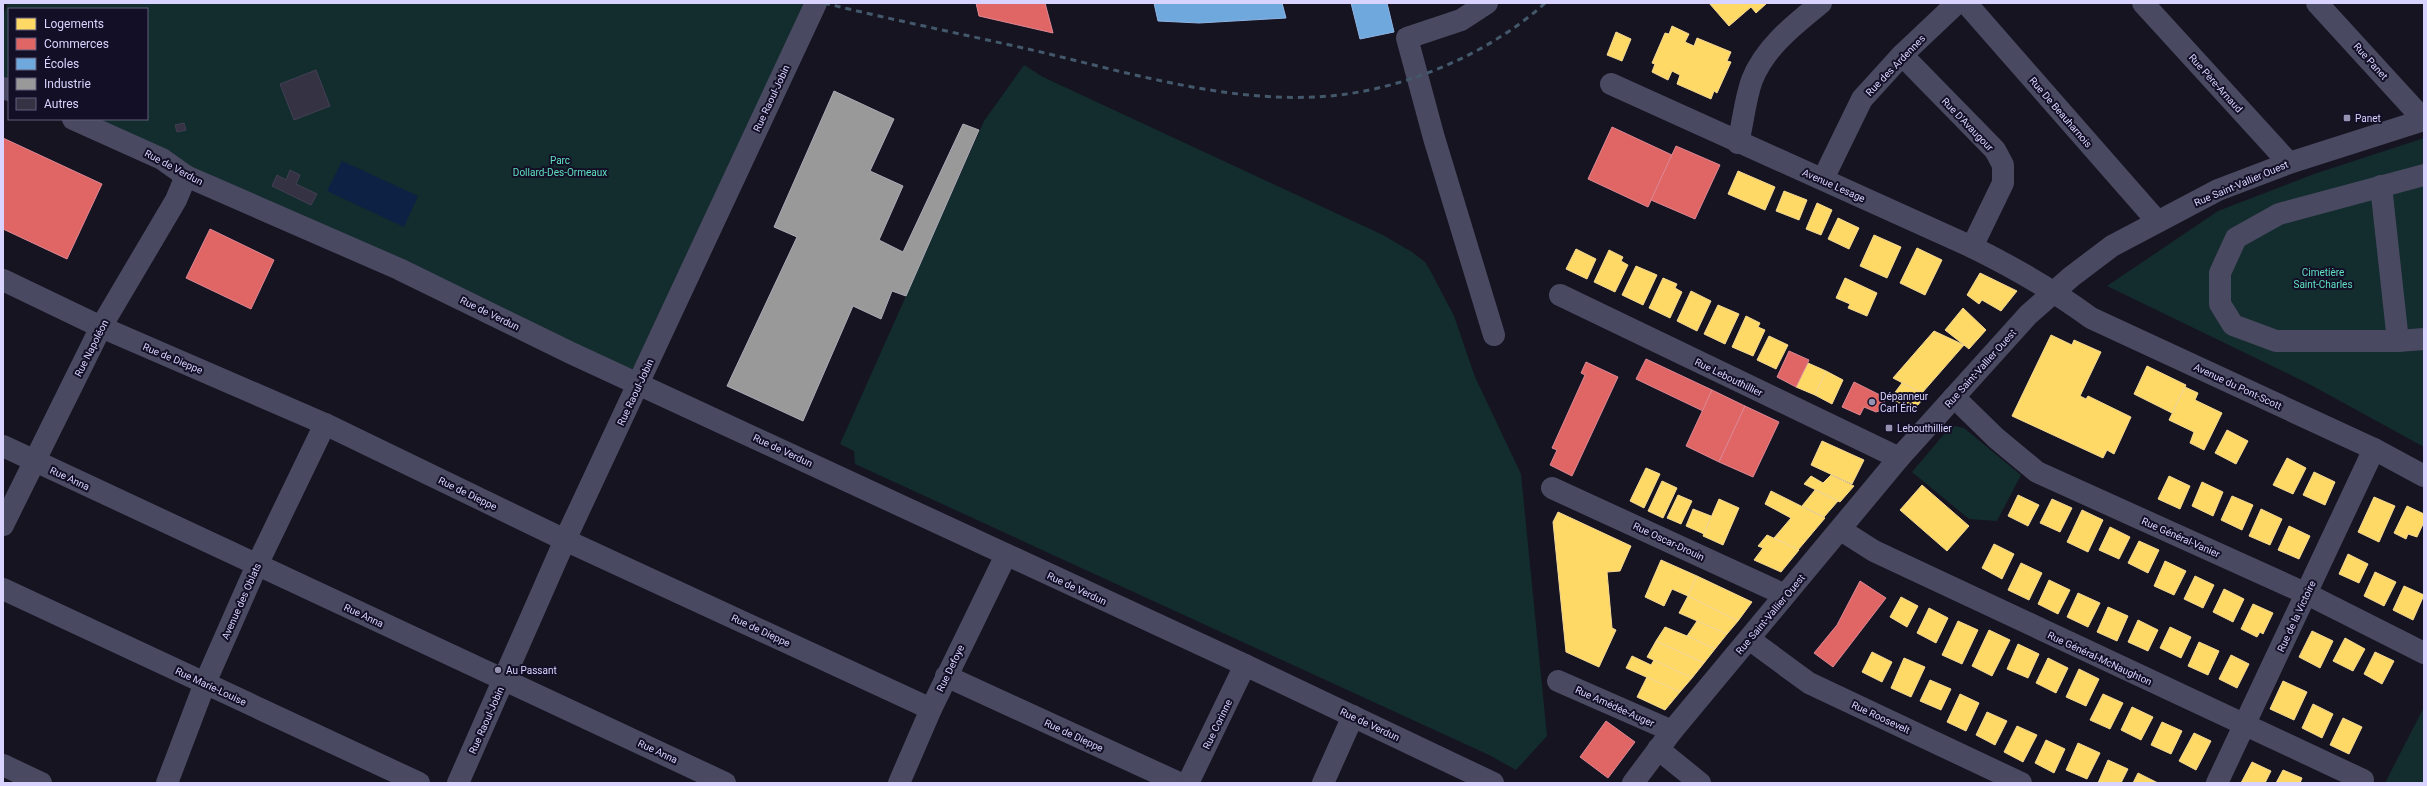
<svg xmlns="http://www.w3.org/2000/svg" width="2427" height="786" font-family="Roboto,sans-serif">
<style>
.green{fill:#132c2d}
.water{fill:#0d2144}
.homes{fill:#ffd966;stroke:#f4d894}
.shops{fill:#e06666;stroke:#de8794}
.schools{fill:#6fa8dc;stroke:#8fb5e6}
.industry{fill:#999;stroke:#acabb8}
.building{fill:#343243;stroke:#433f54}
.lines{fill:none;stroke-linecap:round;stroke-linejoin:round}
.minor{stroke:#4a4962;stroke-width:22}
.rail{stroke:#43596b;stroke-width:3;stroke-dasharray:6 5;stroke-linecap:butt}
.poi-dot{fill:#9591b1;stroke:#130f26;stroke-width:1.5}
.labels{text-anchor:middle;stroke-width:4;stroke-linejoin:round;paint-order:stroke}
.street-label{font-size:10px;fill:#d9d4ff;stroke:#130f26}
.poi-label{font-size:10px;fill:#d9d4ff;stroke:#130f26;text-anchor:start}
.park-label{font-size:10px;fill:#5fe0c0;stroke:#130f26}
</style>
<rect width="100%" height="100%" fill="#161421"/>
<g class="green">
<path d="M8,3H816L640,383L73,119H147V9H9V90L3,88V15Z"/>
<path d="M1024,65L1043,77L1383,235L1412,252L1425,262L1431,272L1454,316L1475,377L1521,474L1547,736L1516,770L1489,755L855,464L854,451L840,444L984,121Z"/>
<path d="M2424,138V447L2309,384L2107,286L2218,211L2314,174Z"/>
<path d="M1954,426L1964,428L2021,475L1997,521L1969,519L1912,472L1945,433Z"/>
<path d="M2424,707V783H2385Z"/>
</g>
<path class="water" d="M342,161L418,196L404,227L327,191Z"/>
<g class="homes">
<path d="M1709,3H1767L1756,13L1751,7L1729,26Z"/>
<path d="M1672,26L1689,34L1685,42L1694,46L1697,38L1731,52L1727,61L1731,62L1717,93L1714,91L1711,99L1677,84L1680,75L1672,71L1668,80L1652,72L1655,64L1652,63L1665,33L1669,34Z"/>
<path d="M1616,32L1631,39L1622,61L1607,55Z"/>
<path d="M1738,171L1775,187L1765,210L1728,194Z"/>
<path d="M1784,191L1807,200L1799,220L1776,211Z"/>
<path d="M1817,203L1832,210L1821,235L1806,229Z"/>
<path d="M1838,218L1859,228L1849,249L1828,239Z"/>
<path d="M1874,235L1901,247L1887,278L1860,266Z"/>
<path d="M1917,248L1942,260L1925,295L1900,283Z"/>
<path d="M1576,249L1596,259L1587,279L1566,269Z"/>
<path d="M1609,250L1623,257L1621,261L1628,265L1615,292L1594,282Z"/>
<path d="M1636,266L1657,275L1643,305L1622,295Z"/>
<path d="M1980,273L2017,291L2001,311L1982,300L1979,304L1967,295Z"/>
<path d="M1663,278L1677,284L1675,288L1682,292L1670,318L1649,308Z"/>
<path d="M1845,278L1877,293L1867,316L1848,308L1850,304L1836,298Z"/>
<path d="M1691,291L1711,301L1697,331L1677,321Z"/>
<path d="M1718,305L1739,314L1725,344L1704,334Z"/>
<path d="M1963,308L1986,330L1969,349L1945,330Z"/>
<path d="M1746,316L1760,323L1758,327L1765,330L1753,356L1732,347Z"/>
<path d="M1934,331L1964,345L1922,393L1893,378Z"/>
<path d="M2051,335L2072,345L2074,340L2101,352L2080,396L2086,399L2088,396L2131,417L2114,454L2107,450L2103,458L2012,416Z"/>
<path d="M1769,336L1788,345L1776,369L1757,360Z"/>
<path d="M1808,363L1826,371L1815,395L1796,387Z"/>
<path d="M2147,366L2186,385L2172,413L2134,394Z"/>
<path d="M1826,371L1843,380L1832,404L1815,395Z"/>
<path d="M1902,383L1926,395L1913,411L1890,399Z"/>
<path d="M2185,387L2198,393L2195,400L2222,413L2204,450L2190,443L2194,432L2169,420Z"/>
<path d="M2227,430L2248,441L2236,464L2215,453Z"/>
<path d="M1822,441L1864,460L1852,484L1811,465Z"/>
<path d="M2287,458L2306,468L2293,494L2273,485Z"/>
<path d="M1646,468L1660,474L1644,508L1630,501Z"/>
<path d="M2314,472L2335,482L2325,505L2303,495Z"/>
<path d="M1831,475L1854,486L1840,502L1804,484L1811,476L1823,483Z"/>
<path d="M2169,476L2190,486L2180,509L2158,499Z"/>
<path d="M1662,481L1677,488L1663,518L1648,511Z"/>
<path d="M2202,482L2223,492L2213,516L2192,506Z"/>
<path d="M1922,485L1969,526L1947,551L1900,510Z"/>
<path d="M1815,490L1838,501L1824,517L1802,506Z"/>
<path d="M1771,491L1825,518L1798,550L1774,538L1791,518L1765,504Z"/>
<path d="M1678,495L1692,501L1681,524L1667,518Z"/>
<path d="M2018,495L2039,505L2028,526L2008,516Z"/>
<path d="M2232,496L2253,505L2242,530L2221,520Z"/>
<path d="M2374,497L2395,506L2379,542L2358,532Z"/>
<path d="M1719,499L1739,508L1723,545L1703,536Z"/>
<path d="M2052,499L2072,508L2060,532L2040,523Z"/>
<path d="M2407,506L2424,514V522L2417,537L2408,534L2406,539L2394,533Z"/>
<path d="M1693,509L1711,516L1704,534L1686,526Z"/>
<path d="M2261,509L2282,519L2270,545L2249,536Z"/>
<path d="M2082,510L2103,520L2088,552L2067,542Z"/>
<path d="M1558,512L1631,546L1620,571L1607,572L1612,628L1616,630L1599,667L1566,652L1553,522Z"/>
<path d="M2289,526L2310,536L2299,559L2278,550Z"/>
<path d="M2110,527L2130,537L2119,559L2099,550Z"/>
<path d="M1767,535L1799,550L1781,572L1754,560L1763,548L1758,546Z"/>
<path d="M2139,541L2159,550L2148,573L2128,563Z"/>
<path d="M1994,544L2014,554L2002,579L1982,568Z"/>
<path d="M2348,554L2368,564L2359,583L2339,574Z"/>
<path d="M1661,560L1697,576L1688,596L1672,589L1664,606L1645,597Z"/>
<path d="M2165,561L2186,571L2174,595L2154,586Z"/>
<path d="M2021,563L2042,573L2029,600L2008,590Z"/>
<path d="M2375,572L2396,582L2384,606L2364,596Z"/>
<path d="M1697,576L1752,602L1738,621L1688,596Z"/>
<path d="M2195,576L2214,585L2203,608L2184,599Z"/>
<path d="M2049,580L2070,590L2058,614L2038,604Z"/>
<path d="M2404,586L2424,595L2413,620L2393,610Z"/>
<path d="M2224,589L2244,599L2233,622L2213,612Z"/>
<path d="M2078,593L2100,603L2088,627L2067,617Z"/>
<path d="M1688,596L1738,621L1727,634L1679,613Z"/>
<path d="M1901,597L1918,606L1907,627L1890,617Z"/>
<path d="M2253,604L2273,613L2263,634L2260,632L2257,637L2241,629Z"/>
<path d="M2108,607L2128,616L2117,641L2097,632Z"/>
<path d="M1929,608L1948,618L1936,643L1917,633Z"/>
<path d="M2138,620L2158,630L2148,651L2128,642Z"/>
<path d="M1697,621L1727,634L1715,649L1687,636Z"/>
<path d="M1958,621L1978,630L1962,664L1942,655Z"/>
<path d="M1665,627L1687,636L1715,649L1704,663L1656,641Z"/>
<path d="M2170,627L2191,637L2181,658L2160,648Z"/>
<path d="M1989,630L2010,640L1992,676L1972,666Z"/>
<path d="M2312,631L2333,641L2320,668L2299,657Z"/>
<path d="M2345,638L2365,649L2353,671L2333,661Z"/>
<path d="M1656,641L1704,663L1692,678L1647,657Z"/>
<path d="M2199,642L2219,651L2208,675L2188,666Z"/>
<path d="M2018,644L2039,654L2028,678L2007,669Z"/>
<path d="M1872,652L1892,662L1882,682L1862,672Z"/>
<path d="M2375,652L2394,661L2382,684L2364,674Z"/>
<path d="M2231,655L2249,664L2237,688L2219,679Z"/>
<path d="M1632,656L1651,665L1654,660L1692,678L1680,692L1626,668Z"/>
<path d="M1904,658L1925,667L1911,697L1891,688Z"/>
<path d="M2048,658L2068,668L2056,693L2036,683Z"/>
<path d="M2079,669L2099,679L2086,706L2066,697Z"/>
<path d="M1647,677L1680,692L1665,710L1637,697Z"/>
<path d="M1930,680L1951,689L1941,710L1920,701Z"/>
<path d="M2283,681L2307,692L2294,720L2270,709Z"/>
<path d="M1960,694L1979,703L1966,731L1947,722Z"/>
<path d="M2103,694L2123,703L2110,729L2090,720Z"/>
<path d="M2313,704L2333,714L2322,738L2302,728Z"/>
<path d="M2132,707L2153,717L2141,740L2121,730Z"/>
<path d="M1987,712L2007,721L1995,745L1976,735Z"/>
<path d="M2343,718L2362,727L2349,754L2330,745Z"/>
<path d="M2162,722L2182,731L2171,754L2151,745Z"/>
<path d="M2017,726L2037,735L2023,762L2004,752Z"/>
<path d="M2194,733L2211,741L2196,770L2179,761Z"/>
<path d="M2046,740L2065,749L2054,773L2035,763Z"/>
<path d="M2078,743L2100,753L2087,779L2066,770Z"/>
<path d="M2108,760L2128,769L2121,783H2098Z"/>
<path d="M2252,762L2271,771L2265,783H2241Z"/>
<path d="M2283,770L2302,778L2300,783H2276Z"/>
<path d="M2138,773L2158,783H2133Z"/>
</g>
<g class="shops">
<path d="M976,3H1045L1053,33L979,16Z"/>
<path d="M1612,127L1672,155L1648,207L1588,179Z"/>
<path d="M3,138L102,184L67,259L3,229Z"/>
<path d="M1676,146L1720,165L1695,219L1651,200Z"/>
<path d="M210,229L274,260L251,309L186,278Z"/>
<path d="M1789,351L1809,360L1796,387L1777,377Z"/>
<path d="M1646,359L1712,390L1703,411L1636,379Z"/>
<path d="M1586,362L1618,377L1572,476L1550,465L1557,450L1552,448L1585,375L1581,373Z"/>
<path d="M1854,382L1886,398L1881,410L1876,412L1864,407L1860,415L1842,407Z"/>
<path d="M1712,390L1745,406L1719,462L1686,446Z"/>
<path d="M1745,406L1779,422L1753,477L1719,462Z"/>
<path d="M1860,581L1886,598L1833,667L1814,653L1837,625Z"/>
<path d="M1606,721L1635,742L1608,778L1580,757Z"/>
</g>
<g class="schools">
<path d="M1154,3H1282L1286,18L1199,23L1158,21Z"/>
<path d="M1351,3H1387L1394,32L1360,39Z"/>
</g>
<path class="industry" d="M834,91L894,119L870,171L903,186L879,240L903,252L963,124L979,130L906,296L892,291L881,319L853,306L803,421L727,386L797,237L774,227Z"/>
<g class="building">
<path d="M316,70L330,106L294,120L280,84Z"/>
<path d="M184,123L186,130L177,132L175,125Z"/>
<path d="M290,170L300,175L296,184L317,194L311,205L272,186L277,175L286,180Z"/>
</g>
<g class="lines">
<g class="minor">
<path d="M1487,3L1461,20L1407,38L1434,138L1494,335"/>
<path d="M1966,3L2157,221"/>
<path d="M2143,3L2289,163"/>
<path d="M2317,3L2424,120"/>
<path d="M1902,55L1995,150L2003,165V183L1972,247"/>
<path d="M1611,84L1972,247C2015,268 2053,290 2091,318L2374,449L2424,476"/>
<path d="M3,88L9,90"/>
<path d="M73,119L162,159L186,176L399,269L571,353L1245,665L1493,783"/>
<path d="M1738,143C1743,123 1745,99 1752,80C1765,47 1795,24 1821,3"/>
<path d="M2424,175L2279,214L2236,238L2220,273V304L2233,325L2276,341H2398L2424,339"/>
<path d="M1823,179L1862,99L1902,55L1957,3"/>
<path d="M2381,186L2398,341"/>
<path d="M3,280L101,327L325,424L565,540L931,709"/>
<path d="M1560,295L1899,458"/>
<path d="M1954,397L1996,438L2037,472L2307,594L2424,653"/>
<path d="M3,446L725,783"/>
<path d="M1552,488L1785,595"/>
<path d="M3,525L101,327L176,200L186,176"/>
<path d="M1841,530L1874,551L2363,780"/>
<path d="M3,589L419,783"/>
<path d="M1749,639L1809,683L2021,783"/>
<path d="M946,676L1179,783"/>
<path d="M1558,681L1672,731"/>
<path d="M1658,749L1700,783"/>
<path d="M3,765L41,783"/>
<path d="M167,783L205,683L257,565L325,424"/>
<path d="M458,783L565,540L816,3"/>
<path d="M899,783L931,709L1006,555"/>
<path d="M1188,783L1245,665"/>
<path d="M1323,783L1353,716"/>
<path d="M1633,783L1672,731L1899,458L2028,315L2071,277L2112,246L2218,190L2289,163L2424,120"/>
<path d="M2217,783L2374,449"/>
</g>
<path class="rail" d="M824,3C897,21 972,36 1045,53C1132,74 1224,101 1314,97C1394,94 1486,57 1545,3"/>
</g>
<g class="poi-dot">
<rect x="2343" y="114" width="8" height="8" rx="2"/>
<circle cx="1872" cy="402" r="4"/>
<rect x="1885" y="424" width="8" height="8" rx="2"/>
<circle cx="498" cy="670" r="4"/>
</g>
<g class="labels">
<g class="street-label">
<text transform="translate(2371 61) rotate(48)" y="4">Rue Panet</text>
<text transform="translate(1895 65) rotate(-46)" y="4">Rue des Ardennes</text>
<text transform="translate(2216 83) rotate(48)" y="4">Rue Père-Arnaud</text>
<text transform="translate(771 98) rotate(-65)" y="4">Rue Raoul-Jobin</text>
<text transform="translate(2061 112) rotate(49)" y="4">Rue De Beauharnois</text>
<text transform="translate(1968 124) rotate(46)" y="4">Rue D'Avaugour</text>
<text transform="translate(174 167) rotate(28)" y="4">Rue de Verdun</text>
<text transform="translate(2241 183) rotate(-23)" y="4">Rue Saint-Vallier Ouest</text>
<text transform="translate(1834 185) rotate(24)" y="4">Avenue Lesage</text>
<text transform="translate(490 313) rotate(26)" y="4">Rue de Verdun</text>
<text transform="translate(91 348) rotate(-63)" y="4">Rue Napoléon</text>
<text transform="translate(173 358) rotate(23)" y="4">Rue de Dieppe</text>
<text transform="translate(1980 368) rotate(-48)" y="4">Rue Saint-Vallier Ouest</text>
<text transform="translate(1729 377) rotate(26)" y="4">Rue Lebouthillier</text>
<text transform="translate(2238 386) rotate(25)" y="4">Avenue du Pont-Scott</text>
<text transform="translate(635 392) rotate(-65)" y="4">Rue Raoul-Jobin</text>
<text transform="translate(783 450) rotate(25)" y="4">Rue de Verdun</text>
<text transform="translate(70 478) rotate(25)" y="4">Rue Anna</text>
<text transform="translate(468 493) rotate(26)" y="4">Rue de Dieppe</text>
<text transform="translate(2181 537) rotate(24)" y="4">Rue Général-Vanier</text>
<text transform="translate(1669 541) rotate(25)" y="4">Rue Oscar-Drouin</text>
<text transform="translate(1077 588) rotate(25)" y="4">Rue de Verdun</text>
<text transform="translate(241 601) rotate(-66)" y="4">Avenue des Oblats</text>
<text transform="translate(1770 614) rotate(-50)" y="4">Rue Saint-Vallier Ouest</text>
<text transform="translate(364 615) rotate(25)" y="4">Rue Anna</text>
<text transform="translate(2296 616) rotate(-65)" y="4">Rue de la Victoire</text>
<text transform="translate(761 630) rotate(25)" y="4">Rue de Dieppe</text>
<text transform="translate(2100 658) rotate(25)" y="4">Rue Général-McNaughton</text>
<text transform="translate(950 668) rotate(-64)" y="4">Rue Defoye</text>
<text transform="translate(211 686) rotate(25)" y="4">Rue Marie-Louise</text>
<text transform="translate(1615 706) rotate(24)" y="4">Rue Amédée-Auger</text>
<text transform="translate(1881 717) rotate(25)" y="4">Rue Roosevelt</text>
<text transform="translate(486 720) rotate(-66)" y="4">Rue Raoul-Jobin</text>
<text transform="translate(1217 724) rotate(-64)" y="4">Rue Corinne</text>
<text transform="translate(1370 724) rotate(25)" y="4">Rue de Verdun</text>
<text transform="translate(1074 735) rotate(25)" y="4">Rue de Dieppe</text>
<text transform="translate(658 751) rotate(25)" y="4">Rue Anna</text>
</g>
<g class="poi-label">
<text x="2355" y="122">Panet</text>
<text x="1880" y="400">Dépanneur<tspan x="1880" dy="12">Carl Éric</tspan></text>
<text x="1897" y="432">Lebouthillier</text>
<text x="506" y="674">Au Passant</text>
</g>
<g class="park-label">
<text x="560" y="164">Parc<tspan x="560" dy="12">Dollard-Des-Ormeaux</tspan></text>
<text x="2323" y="276">Cimetière<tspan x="2323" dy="12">Saint-Charles</tspan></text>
</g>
</g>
<rect width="2427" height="786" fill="none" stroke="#d9d4ff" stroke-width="8"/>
<rect x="8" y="8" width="140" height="112" fill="#130f26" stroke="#625e7d"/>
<rect x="16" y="18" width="20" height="12" fill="#ffd966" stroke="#625e7d"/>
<text x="44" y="28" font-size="12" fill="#d9d4ff">Logements</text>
<rect x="16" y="38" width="20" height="12" fill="#e06666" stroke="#625e7d"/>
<text x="44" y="48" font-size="12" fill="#d9d4ff">Commerces</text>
<rect x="16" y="58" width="20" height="12" fill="#6fa8dc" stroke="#625e7d"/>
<text x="44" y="68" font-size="12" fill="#d9d4ff">Écoles</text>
<rect x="16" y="78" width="20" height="12" fill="#999999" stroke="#625e7d"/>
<text x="44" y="88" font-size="12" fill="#d9d4ff">Industrie</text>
<rect x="16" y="98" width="20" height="12" fill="#343243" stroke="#625e7d"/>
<text x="44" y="108" font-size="12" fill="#d9d4ff">Autres</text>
</svg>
